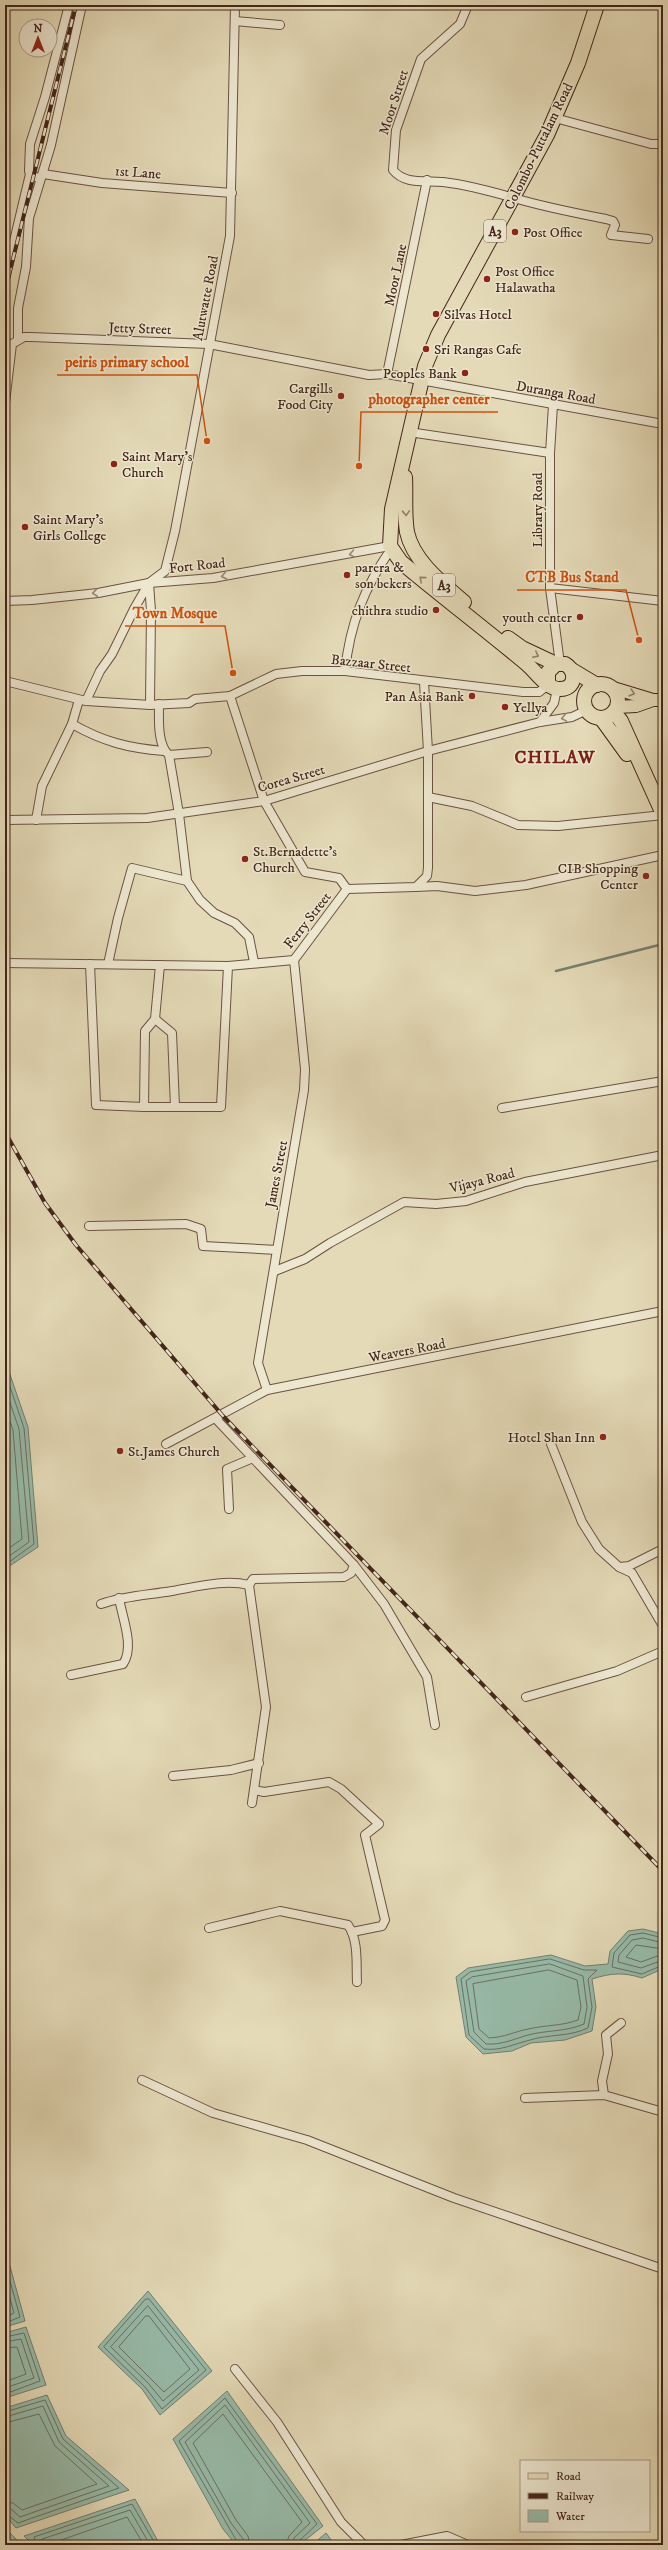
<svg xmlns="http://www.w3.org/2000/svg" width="668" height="2550" font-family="'IM FELL DW Pica',serif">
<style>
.water{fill:#97bba9;stroke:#757f70}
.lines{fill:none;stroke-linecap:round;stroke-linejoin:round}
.shore{stroke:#6d7062;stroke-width:1}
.stream{stroke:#757f70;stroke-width:2.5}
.street-casing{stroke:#6b5241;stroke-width:10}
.primary-casing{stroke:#43251a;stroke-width:14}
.highway-casing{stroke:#43251a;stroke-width:16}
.street{stroke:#ede7d0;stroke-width:8}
.primary{stroke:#e4dab7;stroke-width:12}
.highway{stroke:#e4dab7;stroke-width:14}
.rail-casing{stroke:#43251a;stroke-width:4}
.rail{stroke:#ede7d0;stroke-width:2.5;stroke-dasharray:8;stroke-linecap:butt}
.oneway{stroke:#948068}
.oneway2{stroke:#988675}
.poi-dot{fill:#8f2418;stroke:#ede7d0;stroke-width:1.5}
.labels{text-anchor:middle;stroke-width:3;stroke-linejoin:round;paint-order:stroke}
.shield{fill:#ede7d0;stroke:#765f51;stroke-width:1}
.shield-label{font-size:13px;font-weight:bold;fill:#43251a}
.street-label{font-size:14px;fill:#43251a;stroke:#ede7d0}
.poi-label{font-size:14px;fill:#43251a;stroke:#ede7d0;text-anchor:start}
.district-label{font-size:18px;font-weight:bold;letter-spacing:1px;fill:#7a1f14;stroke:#ede7d0}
.leader{fill:none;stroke:#cf510e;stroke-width:1.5}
.callout-dot{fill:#cf510e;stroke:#ede7d0;stroke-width:1.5}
.callout-label{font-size:15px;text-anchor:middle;font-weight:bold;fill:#cf510e;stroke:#ede7d0;stroke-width:3;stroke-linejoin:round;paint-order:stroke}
</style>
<rect width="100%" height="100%" fill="#e4dab7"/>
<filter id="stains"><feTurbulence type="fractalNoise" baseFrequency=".005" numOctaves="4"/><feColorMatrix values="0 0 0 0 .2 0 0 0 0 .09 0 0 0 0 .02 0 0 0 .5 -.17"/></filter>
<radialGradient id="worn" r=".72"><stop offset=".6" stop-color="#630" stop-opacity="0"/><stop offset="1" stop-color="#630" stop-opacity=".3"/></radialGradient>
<g class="water">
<path d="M5,1360L28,1427L38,1547L5,1569Z"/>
<path d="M643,1929L663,1934L662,1969L642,1978C623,1972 611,1973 592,1979L596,2007L592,2031L565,2040L531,2043L512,2051L483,2054L466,2037L456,1977L468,1968L551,1955L585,1966L608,1964L610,1951L628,1931Z"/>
<path d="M5,2219L9,2241L5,2250Z"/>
<path d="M8,2259L25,2321L5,2327V2260Z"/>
<path d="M148,2291L212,2371L160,2415L142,2389L98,2347Z"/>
<path d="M26,2327L46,2385L5,2398V2333Z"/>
<path d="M227,2391L323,2526L299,2545H236L223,2529L173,2439Z"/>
<path d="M47,2395L66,2436L129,2490L16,2528L5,2515V2408Z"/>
<path d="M135,2499L160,2545H33L24,2536Z"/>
<path d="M5,2528L22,2545H5Z"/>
<path d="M326,2533L335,2545H312Z"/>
</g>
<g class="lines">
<g class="shore">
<path d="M5,1372L24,1428L34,1544L5,1565"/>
<path d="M5,1388L19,1429L29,1542L5,1559"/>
<path d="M5,1407L13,1430L22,1539L5,1551"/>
<path d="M663,1938L643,1933L630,1935L614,1953L612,1967L642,1974L663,1965"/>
<path d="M663,1943L643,1938L632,1940L619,1955L618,1962L641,1968L663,1960"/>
<path d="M663,1949L636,1945L626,1957L641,1962L663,1954"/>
<path d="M550,1959L584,1970H597L588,1979L592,2007L588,2028C569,2037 549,2034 530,2040C514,2044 501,2051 484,2049L469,2035L461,1979L470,1972Z"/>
<path d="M550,1964L583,1976L587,2007L584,2024C565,2032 547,2030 528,2035C514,2039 502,2045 486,2044L474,2032L466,1981L472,1977Z"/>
<path d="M549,1970L577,1980L581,2007L578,2020C562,2026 546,2025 528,2029C513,2032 506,2037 489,2038L479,2029L473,1984Z"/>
<path d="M5,2263L20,2317L5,2323"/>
<path d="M5,2281L14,2313L5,2317"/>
<path d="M146,2299H149L206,2370L162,2409L145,2387L104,2347Z"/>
<path d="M148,2306L199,2370L163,2401L148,2383L111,2347Z"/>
<path d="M146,2316H149L190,2369L164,2392L119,2347Z"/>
<path d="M5,2337L24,2333L40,2381L5,2394"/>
<path d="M5,2342L21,2339L34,2378L5,2388"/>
<path d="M5,2348L17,2347L26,2374L5,2382"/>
<path d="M5,2412L45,2400L63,2439L119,2488L18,2523L5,2513"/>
<path d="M5,2417L43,2406L59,2442L109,2486L20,2517L11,2509L5,2508"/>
<path d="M5,2423L39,2414L55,2446L97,2484L22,2510L13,2503L5,2502"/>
<path d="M36,2545L34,2537L132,2504L156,2545"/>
<path d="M41,2545L42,2539L130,2510L150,2545"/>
<path d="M47,2545L127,2517L144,2545"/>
<path d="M239,2545L179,2441L225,2398L317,2524L299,2541L297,2545"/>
<path d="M244,2545L243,2539L231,2523L185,2442L225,2405L310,2523L294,2538L292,2545"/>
<path d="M250,2545L248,2536L236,2520L193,2443L223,2414L302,2522L289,2536L286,2545"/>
</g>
<path class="stream" d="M556,971L663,944"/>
<g class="street-casing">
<g id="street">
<path d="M468,5L460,24L421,59L396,130L393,170C405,185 425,180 443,182C468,185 490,191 514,198C544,207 575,213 606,219L613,221L615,225L611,235L648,239"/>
<path d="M235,21L280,25"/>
<path d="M555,118L651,144H663"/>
<path d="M43,174L102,183L232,193"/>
<path d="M40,179L30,174L29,171L30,144L45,97L69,5"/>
<path d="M5,279L30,174"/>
<path d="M18,340V308L26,267L29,218L51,145L82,5"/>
<path d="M387,374L427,180"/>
<path d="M5,403L12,344L24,337H31L209,344L369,375L387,374L663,424"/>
<path d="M553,405L550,453V588L560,664"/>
<path d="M409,432L550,453"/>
<path d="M149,583L151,611L150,705"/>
<path d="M550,588L663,601"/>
<path d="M5,601L32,600L98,593L149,583L213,578L390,546"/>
<path d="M345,671C350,624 364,588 391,549"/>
<path d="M5,681L86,701L150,705L189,703L195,699L230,696L276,674L302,671H345L523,692H539L548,685"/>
<path d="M230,696L264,801L305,872L339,878L347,889"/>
<path d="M86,701L100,671L112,654L134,609L149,583L165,571L175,531L230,236L235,5"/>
<path d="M159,704C159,719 157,745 169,755L179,814L187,881L200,900L214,913L235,923L249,937L254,962"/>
<path d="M540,722L554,703L557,689"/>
<path d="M72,724C104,742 128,748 164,751"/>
<path d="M169,755L207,752"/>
<path d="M428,797L472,806L518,825L558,826L663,815"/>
<path d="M5,820L147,818L264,801L428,751L540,722L572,717L587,710"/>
<path d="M36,820L42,786L72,724L79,700"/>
<path d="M416,887L437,886L475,891L526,885L663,855"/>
<path d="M5,963L228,966L294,960L347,889L416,887L427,876L428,868V751L424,682"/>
<path d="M90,964L96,1105L144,1107H221L228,966"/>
<path d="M108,964L118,918L132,868L187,881"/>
<path d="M155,1019L172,1033L175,1107"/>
<path d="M144,1107L145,1031L155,1019L160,965"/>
<path d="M502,1108L663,1081"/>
<path d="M89,1226L186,1224L201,1229L203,1246L277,1250"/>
<path d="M275,1271L305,1259L330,1243L404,1202L436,1204L466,1201L525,1182L663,1155"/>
<path d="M267,1390L258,1363L304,1090L305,1069L294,960"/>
<path d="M216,1419L354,1565L351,1573L344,1577L253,1579L249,1585L266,1707L252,1803"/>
<path d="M166,1444L267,1390L663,1311"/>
<path d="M551,1444L582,1522L599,1549L619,1567L632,1573L663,1626"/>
<path d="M229,1509L227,1469L253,1458"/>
<path d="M354,1565L384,1604L427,1677L435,1725"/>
<path d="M620,1567L629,1566L663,1549"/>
<path d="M101,1604C124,1596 148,1595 172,1591C196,1587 224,1579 249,1585"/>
<path d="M71,1675L123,1664C135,1647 122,1617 119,1598"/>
<path d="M526,1697L617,1671L663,1651"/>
<path d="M173,1776L231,1770L259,1763"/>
<path d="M254,1790L264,1792L329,1782L341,1789L379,1824L365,1835L385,1920L382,1926L352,1932"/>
<path d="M209,1928L280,1911L348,1925C359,1941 356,1964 357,1982"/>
<path d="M142,2080L213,2113L307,2140L454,2198L663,2269"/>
<path d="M604,2095L602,2081L608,2054L606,2035L621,2023"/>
<path d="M525,2098L604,2095L663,2112"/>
<path d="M235,2369L277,2422L341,2522L364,2545"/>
<path d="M401,2545L447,2536L468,2545"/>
</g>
</g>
<g class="primary-casing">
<g id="primary">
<path d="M610,687L653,700H663"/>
<path d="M617,707L636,706L653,700"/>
</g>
</g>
<g class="highway-casing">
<g id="highway">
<path d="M405,477C406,495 404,514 407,532C413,561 443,584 464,602"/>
<path d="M508,638L522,648L556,664"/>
<path d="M572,670L597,685"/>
<circle cx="601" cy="701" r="17"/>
<path d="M548,685V672L556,664H565C577,671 576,689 560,689C548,690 536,672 527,664C486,630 443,597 401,562L390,546L392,509L425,366L438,335L547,135L578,63L597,5"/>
<path d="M614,712L621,721L663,814"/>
<path d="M601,718L627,754"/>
</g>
</g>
<use href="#street" class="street"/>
<use href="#primary" class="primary"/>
<use href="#highway" class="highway"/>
<g class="rail-casing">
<g id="rail">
<path d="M5,291L76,5"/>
<path d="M5,1132L45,1203L76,1245L223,1416L663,1871"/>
</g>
</g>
<use href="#rail" class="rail"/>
</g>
<defs><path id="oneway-chevron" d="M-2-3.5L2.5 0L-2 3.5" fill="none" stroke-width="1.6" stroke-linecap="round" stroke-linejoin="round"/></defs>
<g class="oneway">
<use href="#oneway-chevron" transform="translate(406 513) rotate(88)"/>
<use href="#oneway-chevron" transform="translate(422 579) rotate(-139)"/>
<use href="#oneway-chevron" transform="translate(536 655) rotate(27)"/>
<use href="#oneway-chevron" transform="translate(632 693) rotate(16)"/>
</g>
<g class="oneway2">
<use href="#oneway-chevron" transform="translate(352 554) rotate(170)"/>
<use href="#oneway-chevron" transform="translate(224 576) rotate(169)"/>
<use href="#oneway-chevron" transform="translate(95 593) rotate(172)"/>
<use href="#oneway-chevron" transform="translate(564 718) rotate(170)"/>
</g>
<g class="poi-dot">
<circle cx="515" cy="232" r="4"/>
<circle cx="487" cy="279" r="4"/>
<circle cx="436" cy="314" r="4"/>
<circle cx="426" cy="349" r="4"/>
<circle cx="465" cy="373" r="4"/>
<circle cx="341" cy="396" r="4"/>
<circle cx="114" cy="464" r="4"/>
<circle cx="25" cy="527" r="4"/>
<circle cx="347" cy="575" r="4"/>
<circle cx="436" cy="610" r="4"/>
<circle cx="580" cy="617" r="4"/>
<circle cx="472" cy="696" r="4"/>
<circle cx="505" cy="707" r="4"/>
<circle cx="245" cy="859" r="4"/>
<circle cx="646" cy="876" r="4"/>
<circle cx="603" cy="1437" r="4"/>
<circle cx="120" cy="1451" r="4"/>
</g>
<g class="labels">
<g class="shield">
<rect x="484" y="220" width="22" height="22" rx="3"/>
<rect x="433" y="574" width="22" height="22" rx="3"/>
</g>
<g class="shield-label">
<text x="495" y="236">A3</text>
<text x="444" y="590">A3</text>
</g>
<g class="street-label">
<text transform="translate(393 102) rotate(-72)" y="5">Moor Street</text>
<text transform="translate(538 146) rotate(-64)" y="5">Colombo-Puttalam Road</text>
<text transform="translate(138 172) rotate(4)" y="5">1st Lane</text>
<text transform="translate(395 275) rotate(-78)" y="5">Moor Lane</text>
<text transform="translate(205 298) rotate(-79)" y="5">Alutwatte Road</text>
<text transform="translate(140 328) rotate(2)" y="5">Jetty Street</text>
<text transform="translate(556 392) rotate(10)" y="5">Duranga Road</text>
<text transform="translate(537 510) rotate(-90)" y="5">Library Road</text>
<text transform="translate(197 565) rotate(-6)" y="5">Fort Road</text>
<text transform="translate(371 663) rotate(6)" y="5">Bazzaar Street</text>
<text transform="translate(291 778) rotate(-16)" y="5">Corea Street</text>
<text transform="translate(307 920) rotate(-52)" y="5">Ferry Street</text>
<text transform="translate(276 1174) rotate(-79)" y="5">James Street</text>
<text transform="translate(482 1180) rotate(-14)" y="5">Vijaya Road</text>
<text transform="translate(407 1350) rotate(-11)" y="5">Weavers Road</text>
</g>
<g class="poi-label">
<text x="523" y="237">Post Office</text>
<text x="495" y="276">Post Office<tspan x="495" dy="16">Halawatha</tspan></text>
<text x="444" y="319">Silvas Hotel</text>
<text x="434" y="354">Sri Rangas Cafe</text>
<text x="457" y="378" text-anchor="end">Peoples Bank</text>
<text x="333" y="393" text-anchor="end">Cargills<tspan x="333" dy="16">Food City</tspan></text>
<text x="122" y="461">Saint Mary's<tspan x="122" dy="16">Church</tspan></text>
<text x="33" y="524">Saint Mary's<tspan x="33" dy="16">Girls College</tspan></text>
<text x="355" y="572">parera &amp;<tspan x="355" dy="16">son bekers</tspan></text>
<text x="428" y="615" text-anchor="end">chithra studio</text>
<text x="572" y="622" text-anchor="end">youth center</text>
<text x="464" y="701" text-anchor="end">Pan Asia Bank</text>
<text x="513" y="712">Yellya</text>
<text x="253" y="856">St.Bernadette's<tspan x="253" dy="16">Church</tspan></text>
<text x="638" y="873" text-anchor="end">CIB Shopping<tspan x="638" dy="16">Center</tspan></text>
<text x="595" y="1442" text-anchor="end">Hotel Shan Inn</text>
<text x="128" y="1456">St.James Church</text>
</g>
<g class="district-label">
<text x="555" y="763">CHILAW</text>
</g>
</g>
<path class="leader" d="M207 441L197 375H57M359 466L361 412H498M639 640L626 590H517M233 673L225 626H125"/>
<g class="callout-dot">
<circle cx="207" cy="441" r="4"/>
<circle cx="359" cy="466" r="4"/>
<circle cx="639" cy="640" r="4"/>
<circle cx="233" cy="673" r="4"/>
</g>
<g class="callout-label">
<text x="127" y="367">peiris primary school</text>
<text x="429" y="404">photographer center</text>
<text x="572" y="582">CTB Bus Stand</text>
<text x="175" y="618">Town Mosque</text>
</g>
<rect width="668" height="2550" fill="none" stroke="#e4dab7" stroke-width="20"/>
<rect x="6" y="6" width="656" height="2538" fill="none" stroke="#43251a" stroke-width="2"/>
<rect x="10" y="10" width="648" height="2530" fill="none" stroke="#43251a"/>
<rect x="520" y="2460" width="130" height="72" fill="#ede7d0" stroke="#a99987"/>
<rect x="528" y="2473" width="20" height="6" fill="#e4dab7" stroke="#a99987"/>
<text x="556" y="2480" font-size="12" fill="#43251a">Road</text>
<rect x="528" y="2493" width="20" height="6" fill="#43251a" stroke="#a99987"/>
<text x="556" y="2500" font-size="12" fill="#43251a">Railway</text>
<rect x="528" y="2510" width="20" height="12" fill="#97bba9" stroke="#a99987"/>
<text x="556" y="2520" font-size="12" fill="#43251a">Water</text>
<g transform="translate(38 38)"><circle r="19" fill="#ede7d0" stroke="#a99987"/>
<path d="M0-3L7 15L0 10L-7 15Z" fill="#8f2418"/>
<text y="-6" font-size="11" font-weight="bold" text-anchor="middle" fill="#43251a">N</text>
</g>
<rect width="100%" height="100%" filter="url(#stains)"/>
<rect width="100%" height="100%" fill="url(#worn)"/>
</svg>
